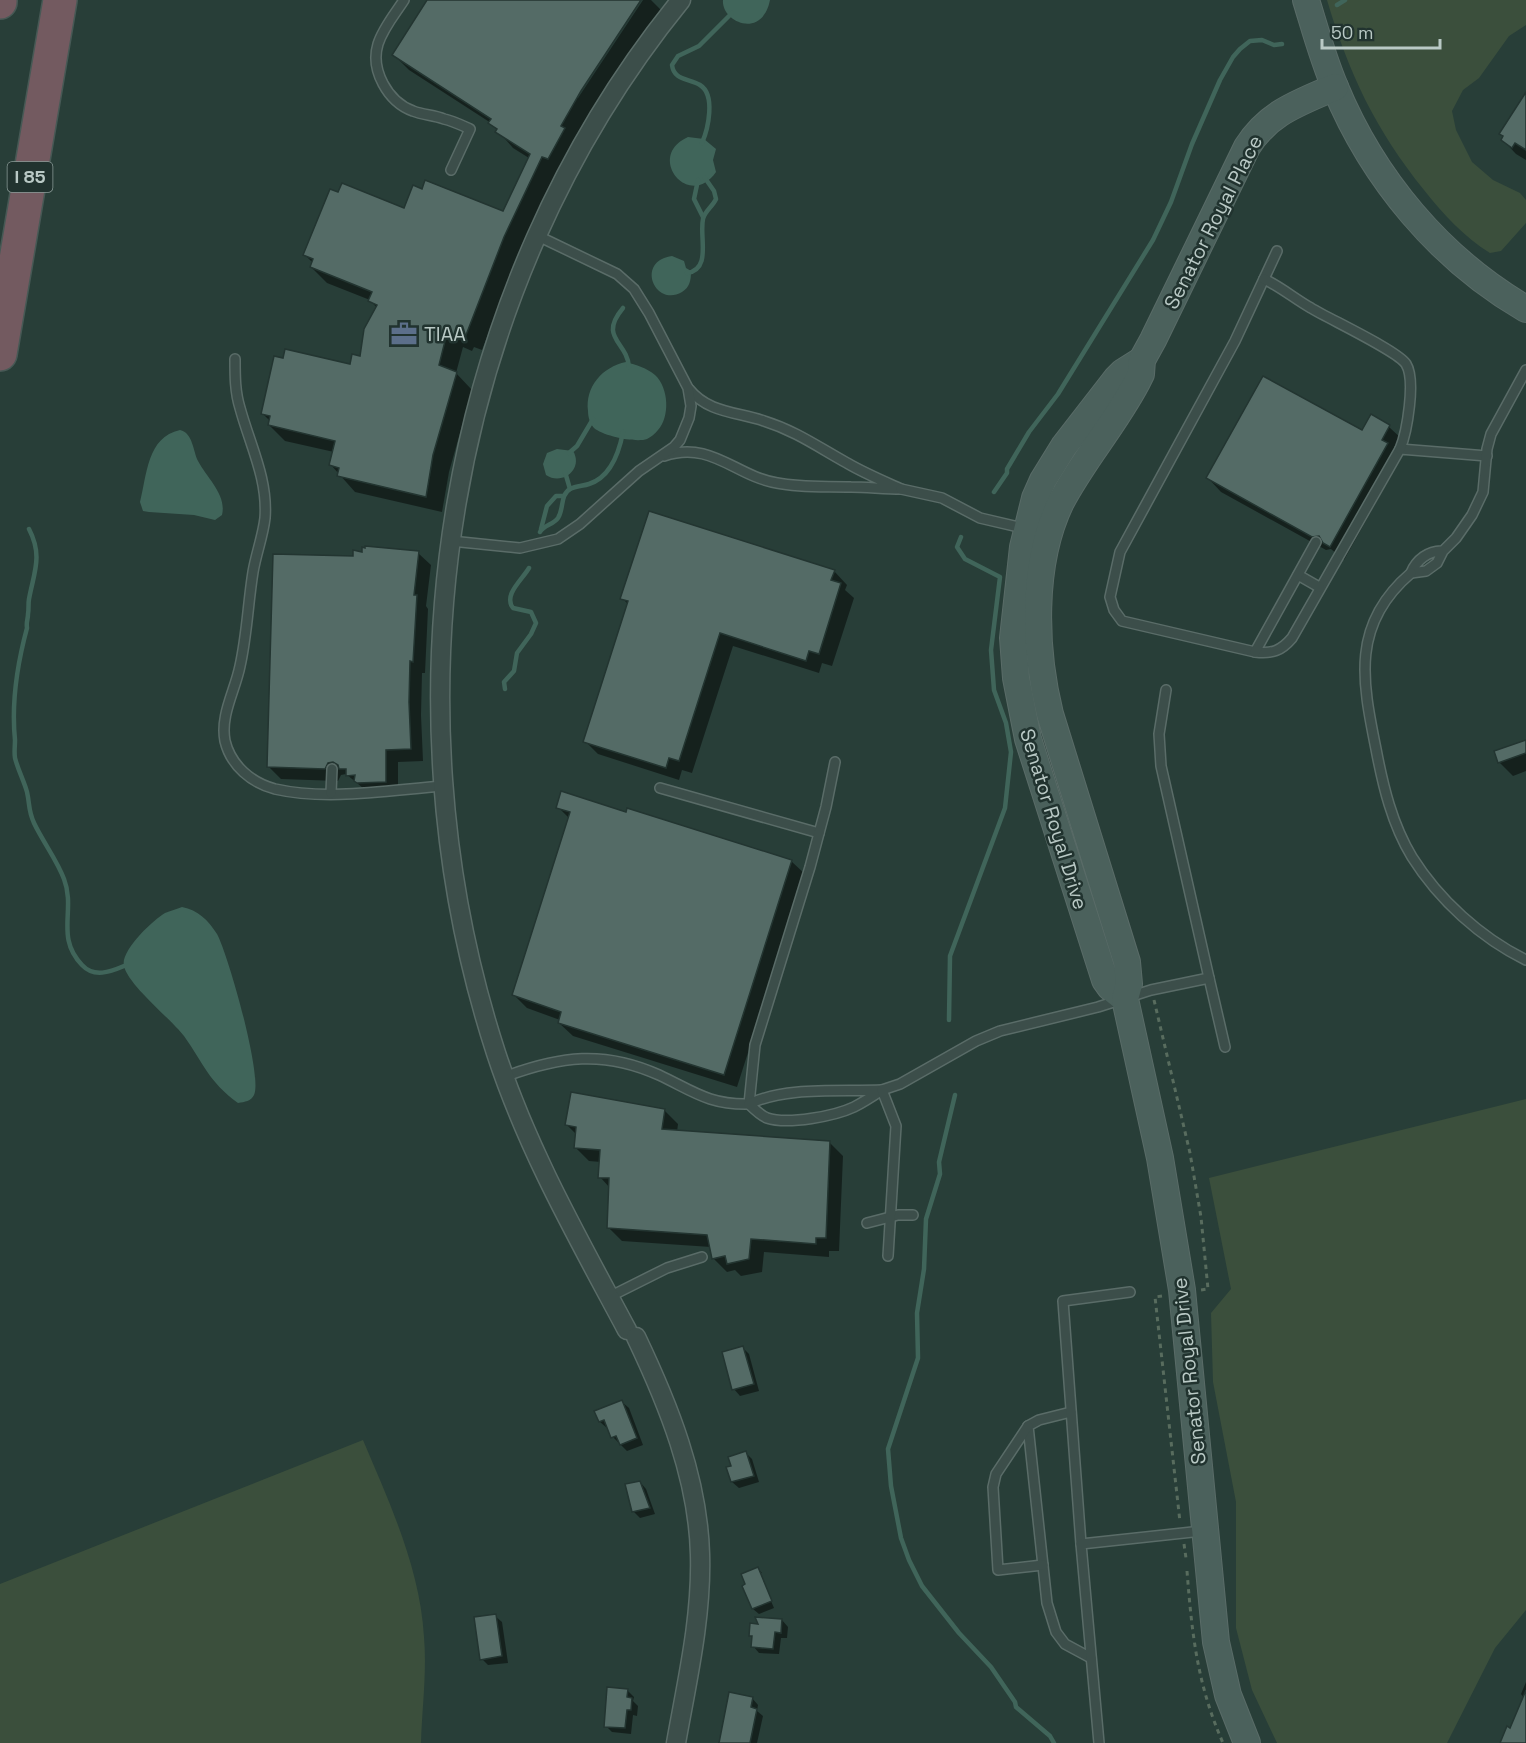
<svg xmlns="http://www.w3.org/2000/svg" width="1526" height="1743" font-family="'Space Grotesk',sans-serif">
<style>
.green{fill:#3b4f3c}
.water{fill:#40655a}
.shadow{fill:#0007}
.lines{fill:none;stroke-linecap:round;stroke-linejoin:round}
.stream{stroke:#40655a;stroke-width:4.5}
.building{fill:#546b66;stroke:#233531;stroke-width:1.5}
.lane-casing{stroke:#5a6c68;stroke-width:12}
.street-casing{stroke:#5a6c68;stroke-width:21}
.secondary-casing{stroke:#5a6c68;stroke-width:28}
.highway-casing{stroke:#475955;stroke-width:36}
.path{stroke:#586c5e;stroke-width:3;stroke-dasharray:4.5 4.5;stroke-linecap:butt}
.lane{stroke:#3c4e4a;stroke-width:9}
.street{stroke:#3c4e4a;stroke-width:18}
.secondary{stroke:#4b615c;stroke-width:26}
.highway{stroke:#735a60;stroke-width:33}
.labels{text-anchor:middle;stroke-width:5;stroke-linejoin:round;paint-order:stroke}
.shield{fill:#21332f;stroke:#8b9c98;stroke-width:1.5}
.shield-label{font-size:18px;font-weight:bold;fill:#b9c9c5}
.street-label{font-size:20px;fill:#b9c9c5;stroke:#21332f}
.poi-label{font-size:20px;fill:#b9c9c5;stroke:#21332f;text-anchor:start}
</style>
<rect width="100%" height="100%" fill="#283e38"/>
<g class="green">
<path d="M1327,0H1526V25L1509,36L1479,78L1463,90L1452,111L1456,130L1472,162L1493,180L1520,193L1526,200V223L1501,251L1490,253C1464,237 1443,214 1424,190C1375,129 1349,74 1327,0Z"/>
<path d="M1526,1099V1610L1495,1648L1447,1743H1277L1252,1690L1236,1628V1502L1213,1382L1211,1313L1231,1289L1209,1178Z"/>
<path d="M363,1440C390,1504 420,1568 424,1637C427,1672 422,1708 421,1743H0V1584Z"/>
</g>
<g class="water">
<path d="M723,0H770C762,40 721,22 723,0Z"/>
<path d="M688,137L704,139L716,149L713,160L716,172C689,211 645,156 688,137Z"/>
<path d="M672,256L684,261L686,268L691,271C691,280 690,287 682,292C655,308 635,261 672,256Z"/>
<path d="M626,362C636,365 647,368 655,375C669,388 670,417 658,430C655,434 651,437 647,439C636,443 603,436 594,428C590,424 588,417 588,411C585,387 602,367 626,362Z"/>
<path d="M180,430C193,433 193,451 198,461C207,478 227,495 222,515L215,520L194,515L149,512L143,511L140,502C147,475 147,437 180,430Z"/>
<path d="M557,449L573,451C584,469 562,486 546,475L543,464L547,453Z"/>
<path d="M182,907C198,910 208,920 217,934C228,954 263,1077 254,1095C251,1101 245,1102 238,1103C208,1081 204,1064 184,1036C171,1019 128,985 124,966C120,951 153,920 165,913C170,911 177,909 182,907Z"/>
</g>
<g class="shadow">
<path d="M429,0H639L575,96L578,98L643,0H651L661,10L596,107L564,174L559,172L519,253L482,350L474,347L472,351L463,347L456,373L472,390L449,472L442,512L355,492L331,465L334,452L285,441L269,425L270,421L262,413L351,366L361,358L377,308L370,300L327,283L311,267L313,263L305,255L405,210L504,213L529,158L513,148L491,123L409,70L393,54Z"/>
<path d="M1526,94V160L1516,154L1503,140Z"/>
<path d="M1371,416L1389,427L1403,440L1396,453L1401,458L1344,560L1331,549L1326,550L1221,492L1208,478L1362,432Z"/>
<path d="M418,553L431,565L426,606L428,609L425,673H422L421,715L423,761L398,762V794L369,793L346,774L341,775L338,781L281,779L269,767L354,558Z"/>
<path d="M834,571L847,585L845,590L854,598L832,666L822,663L819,673L733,646L692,773L682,770L679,780L598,754L585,741L629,605L622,598Z"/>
<path d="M1526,741V771L1513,776L1499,762Z"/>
<path d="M558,807L627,813L791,861L805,874L737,1087L573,1036L559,1023L560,1020L527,1008L513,994L569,818Z"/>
<path d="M665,1111L678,1124L677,1132L829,1142L843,1156L839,1251H829V1257L764,1252L762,1272L741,1276L735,1270L727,1272L713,1258L711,1247L622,1241L608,1227L610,1188L600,1177L601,1162L589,1161L576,1148L577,1135L567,1125Z"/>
<path d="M743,1348L749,1354L759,1391L740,1396L734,1389Z"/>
<path d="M622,1402L629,1408L643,1445L627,1451L613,1437L609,1427L607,1428L600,1422Z"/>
<path d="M746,1453L752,1459L759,1482L739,1488L732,1482L728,1468L733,1467Z"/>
<path d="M640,1482L646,1489L655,1514L640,1518L634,1512Z"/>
<path d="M757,1568L762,1573H759L774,1608L759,1614L753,1609L744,1586Z"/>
<path d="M495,1616L502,1622L508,1663L488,1665L482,1659Z"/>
<path d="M782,1620L788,1627L787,1638H781L779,1654L759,1653L753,1646V1639L750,1635L760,1625Z"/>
<path d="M1526,1682V1743H1501L1511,1730L1524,1698L1521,1694Z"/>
<path d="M627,1690L634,1697L633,1701L638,1706L637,1716L633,1715L631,1734L612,1732L606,1726Z"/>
<path d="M752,1698L758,1705L757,1711L763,1716L757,1743H718Z"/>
</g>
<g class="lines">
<g class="stream">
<path d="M1337,5L1345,0"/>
<path d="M702,143C708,129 716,95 700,85C689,78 674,81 672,65L678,56L699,46L732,13"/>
<path d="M698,180L694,199L703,217"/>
<path d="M687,273C712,269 699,237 703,219C704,212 713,206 716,199L714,191L705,178"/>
<path d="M623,308C598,338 627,341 629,367"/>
<path d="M569,453L577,446L593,419"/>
<path d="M565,472L570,489"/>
<path d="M994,492L1007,473V469L1029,432L1058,394L1153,240L1171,202L1192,144L1220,80L1233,57L1240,49L1250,41L1262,40L1274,45L1282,44"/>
<path d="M29,529C43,556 34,572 29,599C28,604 29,609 28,614C28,620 26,621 27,628C17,665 11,701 15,740C15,746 14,752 15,758C18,770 24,781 27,792C30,805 28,810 34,823C43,842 57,860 64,879C76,910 55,937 82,965C94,978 110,972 124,966"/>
<path d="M541,529L547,506L556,496H564"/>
<path d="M540,532C544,525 553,525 558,518C564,509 560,495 570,489C576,486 583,486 589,484C611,477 619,453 623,432"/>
<path d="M505,689L504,682L514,671L517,653L531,634L536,623L531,612L513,608C503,595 522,580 529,568"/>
<path d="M949,1020L950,956L1005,808L1011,752L1006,723L994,690L991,650L1000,577L965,559L957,547L961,537"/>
<path d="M955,1095L939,1162L940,1174L926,1219L924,1269L917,1313L918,1358L888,1449L891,1486L901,1538L909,1560L922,1586L959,1633L991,1667L1015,1702L1016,1707L1050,1736L1054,1743"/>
</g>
</g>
<g class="building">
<path d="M427,0H641L581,91L561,126L565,128L548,159L542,157L504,237L466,335L458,332L456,336L447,333L439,365L457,372L433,455L426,497L337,476L339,468L329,465L335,441L268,425L270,416L261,414L274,356L283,358L285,349L350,364L352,354L360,356L364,329L377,305L368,301L372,292L310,267L313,259L303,255L330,189L338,192L342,183L404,208L413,185L422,189L425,180L503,211L530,154L495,132L497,129L488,123L491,119L392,55Z"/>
<path d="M1526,92V150L1515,143L1512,148L1501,140L1503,136L1499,134Z"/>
<path d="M1263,376L1362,430L1371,414L1390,425L1382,440L1388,443L1330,547L1323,543L1319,536L1312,537L1206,478Z"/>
<path d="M649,511L835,570L831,580L841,583L819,654L809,651L806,661L720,633L679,761L669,758L666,768L583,742L628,601L620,599Z"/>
<path d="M365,546L419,551L414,595H417L413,662L410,661L409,702L411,749L386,750V782L357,783L354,781L355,775L346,776V769H339L338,765L333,762L328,763L325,769L267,767L273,554L353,556V550L362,552V547L365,548Z"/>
<path d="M1526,740V753L1498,763L1494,751Z"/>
<path d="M561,791L626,812L627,808L792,860L724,1075L558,1023L561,1012L512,995L570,812L556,808Z"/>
<path d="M571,1092L665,1109L662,1129L830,1141L826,1238H816V1244L751,1239L749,1259L727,1264L725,1256L712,1259L707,1235L607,1228L609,1178H598L600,1150L574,1148L576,1127L565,1125Z"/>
<path d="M743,1346L754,1384L732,1390L722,1352Z"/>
<path d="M622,1400L637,1438L620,1445L616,1436L611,1438L604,1420L599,1422L594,1411Z"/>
<path d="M746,1451L754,1476L731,1482L726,1467L731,1466L728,1457Z"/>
<path d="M640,1481L650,1508L632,1512L625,1484Z"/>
<path d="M758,1567L772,1601L752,1609L742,1586L745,1584L741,1574Z"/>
<path d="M496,1614L502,1656L480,1660L474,1617Z"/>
<path d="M755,1617L782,1619L781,1633L775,1632L773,1649L751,1647L752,1636H749L750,1623L758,1624Z"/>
<path d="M607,1687L628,1689L627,1697L632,1698L631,1710H627L625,1728L604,1727Z"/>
<path d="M1526,1690V1743H1500L1507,1726L1510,1728Z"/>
<path d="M729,1692L753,1697L751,1707L757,1709L750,1743H719Z"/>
</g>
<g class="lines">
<g class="lane-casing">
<g id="lane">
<path d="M404,0C395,14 383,28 378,44C370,70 388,102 413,111C423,115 434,115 444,119C453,121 461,125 470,129L451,170"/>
<path d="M1277,251L1235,341L1120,552L1110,597L1114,610L1122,621L1255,652C1272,654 1281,651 1292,638L1400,449L1487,456"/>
<path d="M1264,279C1281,287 1295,299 1311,308C1329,319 1398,351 1406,364C1416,380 1407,432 1400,449"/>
<path d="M235,359C235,376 235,392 240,408C250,445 268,479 265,518C263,536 256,554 253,572C248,603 247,635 240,666C235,691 220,715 225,741C231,766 252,783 275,789C328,801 390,790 443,786"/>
<path d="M664,456C711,440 735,476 777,483C802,488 826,486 851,487C867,487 884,489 901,489C883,481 864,473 847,463C818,447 796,431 764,421C738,412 708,413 689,389"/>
<path d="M901,489L942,498L980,518L1027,529"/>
<path d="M451,541L520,548L558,539L580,524L639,471L674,447L680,440L689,418L691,406L688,388L649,313L634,289L617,274L538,236"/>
<path d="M1443,551C1429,550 1416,560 1411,573L1426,571L1437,563L1443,551L1456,538L1472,515L1483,492L1487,449L1491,434L1526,370"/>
<path d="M1411,573C1351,624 1362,680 1376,749C1383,786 1392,824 1412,857C1439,900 1481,938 1526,960"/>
<path d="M1298,575L1319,587"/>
<path d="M1255,652L1316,542"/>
<path d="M660,788L819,833"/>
<path d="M331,793L332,769"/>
<path d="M1209,978L1225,1047"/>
<path d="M504,1077C560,1056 604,1050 659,1075C693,1091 709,1105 749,1104L755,1045L810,867L826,807L835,762"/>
<path d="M882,1090C873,1096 864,1102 854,1107C835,1116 788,1125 767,1118C760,1115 755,1110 749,1104C787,1086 840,1092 882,1090Z"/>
<path d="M867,1223L898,1215H913"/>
<path d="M888,1256L896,1126L882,1090L900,1084L976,1041L1000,1031L1098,1007L1151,990L1209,978L1161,766L1159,734L1166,690"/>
<path d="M609,1297L667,1268L702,1257"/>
<path d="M1071,1412L1039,1420L1028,1426L1047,1603L1056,1632L1065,1644L1091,1658"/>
<path d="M1028,1426L996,1474L993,1487L998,1570L1043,1565"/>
<path d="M1081,1544L1063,1301L1130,1292"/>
<path d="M1099,1743L1081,1544L1202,1531"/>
</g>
</g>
<g class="street-casing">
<g id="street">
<path d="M627,1330C579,1240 528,1151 496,1053C381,700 444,291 681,0"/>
<path d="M636,1337C668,1404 698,1478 700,1554C702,1617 687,1681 676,1743"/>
</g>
</g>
<g class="secondary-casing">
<g id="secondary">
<path d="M1306,0C1315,29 1323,59 1335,87C1373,179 1440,259 1526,309"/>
<path d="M1125,999L1110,987L1105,980L1028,739L1016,678L1013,638L1023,547L1035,498L1043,480L1064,446L1116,379L1123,372L1142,360"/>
<path d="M1247,1743L1228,1695L1216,1642L1182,1290L1160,1158L1125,999L1129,984L1127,962L1050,714C1034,649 1031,564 1061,502C1083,460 1115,424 1137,382L1141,374L1142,360L1153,340L1247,147C1269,112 1299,103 1335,87"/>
</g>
</g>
<g class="highway-casing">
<g id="highway">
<path d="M0,2V0"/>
<path d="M0,354L60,0"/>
</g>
</g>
<g class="path">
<path d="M1154,1000L1190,1153L1201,1217L1208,1289L1201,1290"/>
<path d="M1162,1296L1155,1297L1180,1522"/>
<path d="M1184,1544L1186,1558"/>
<path d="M1187,1571C1192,1634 1197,1684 1223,1743"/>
</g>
<use href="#lane" class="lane"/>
<use href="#street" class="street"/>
<use href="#secondary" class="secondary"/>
<use href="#highway" class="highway"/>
</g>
<defs>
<g id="office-bare" transform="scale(2.07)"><path d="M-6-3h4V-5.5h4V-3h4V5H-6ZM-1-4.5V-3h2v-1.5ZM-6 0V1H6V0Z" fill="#5c6f8a" stroke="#21332f" stroke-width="2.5" paint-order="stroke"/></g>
</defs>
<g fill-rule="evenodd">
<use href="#office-bare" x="404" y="334"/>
</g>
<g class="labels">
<rect class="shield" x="7.5" y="162" width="45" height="30" rx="4.5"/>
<g class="shield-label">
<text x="30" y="183">I 85</text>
</g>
<g class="street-label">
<text transform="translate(1213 222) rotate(-63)" y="7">Senator Royal Place</text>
<text transform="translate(1054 819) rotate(73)" y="7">Senator Royal Drive</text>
<text transform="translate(1189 1371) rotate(-96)" y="7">Senator Royal Drive</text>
</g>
<g class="poi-label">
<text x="424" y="341">TIAA</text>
</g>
</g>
<path d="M1322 39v9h118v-9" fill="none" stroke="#b9c9c5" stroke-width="3"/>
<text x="1331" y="39" font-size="18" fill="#b9c9c5" stroke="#21332f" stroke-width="4.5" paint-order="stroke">50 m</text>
</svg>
